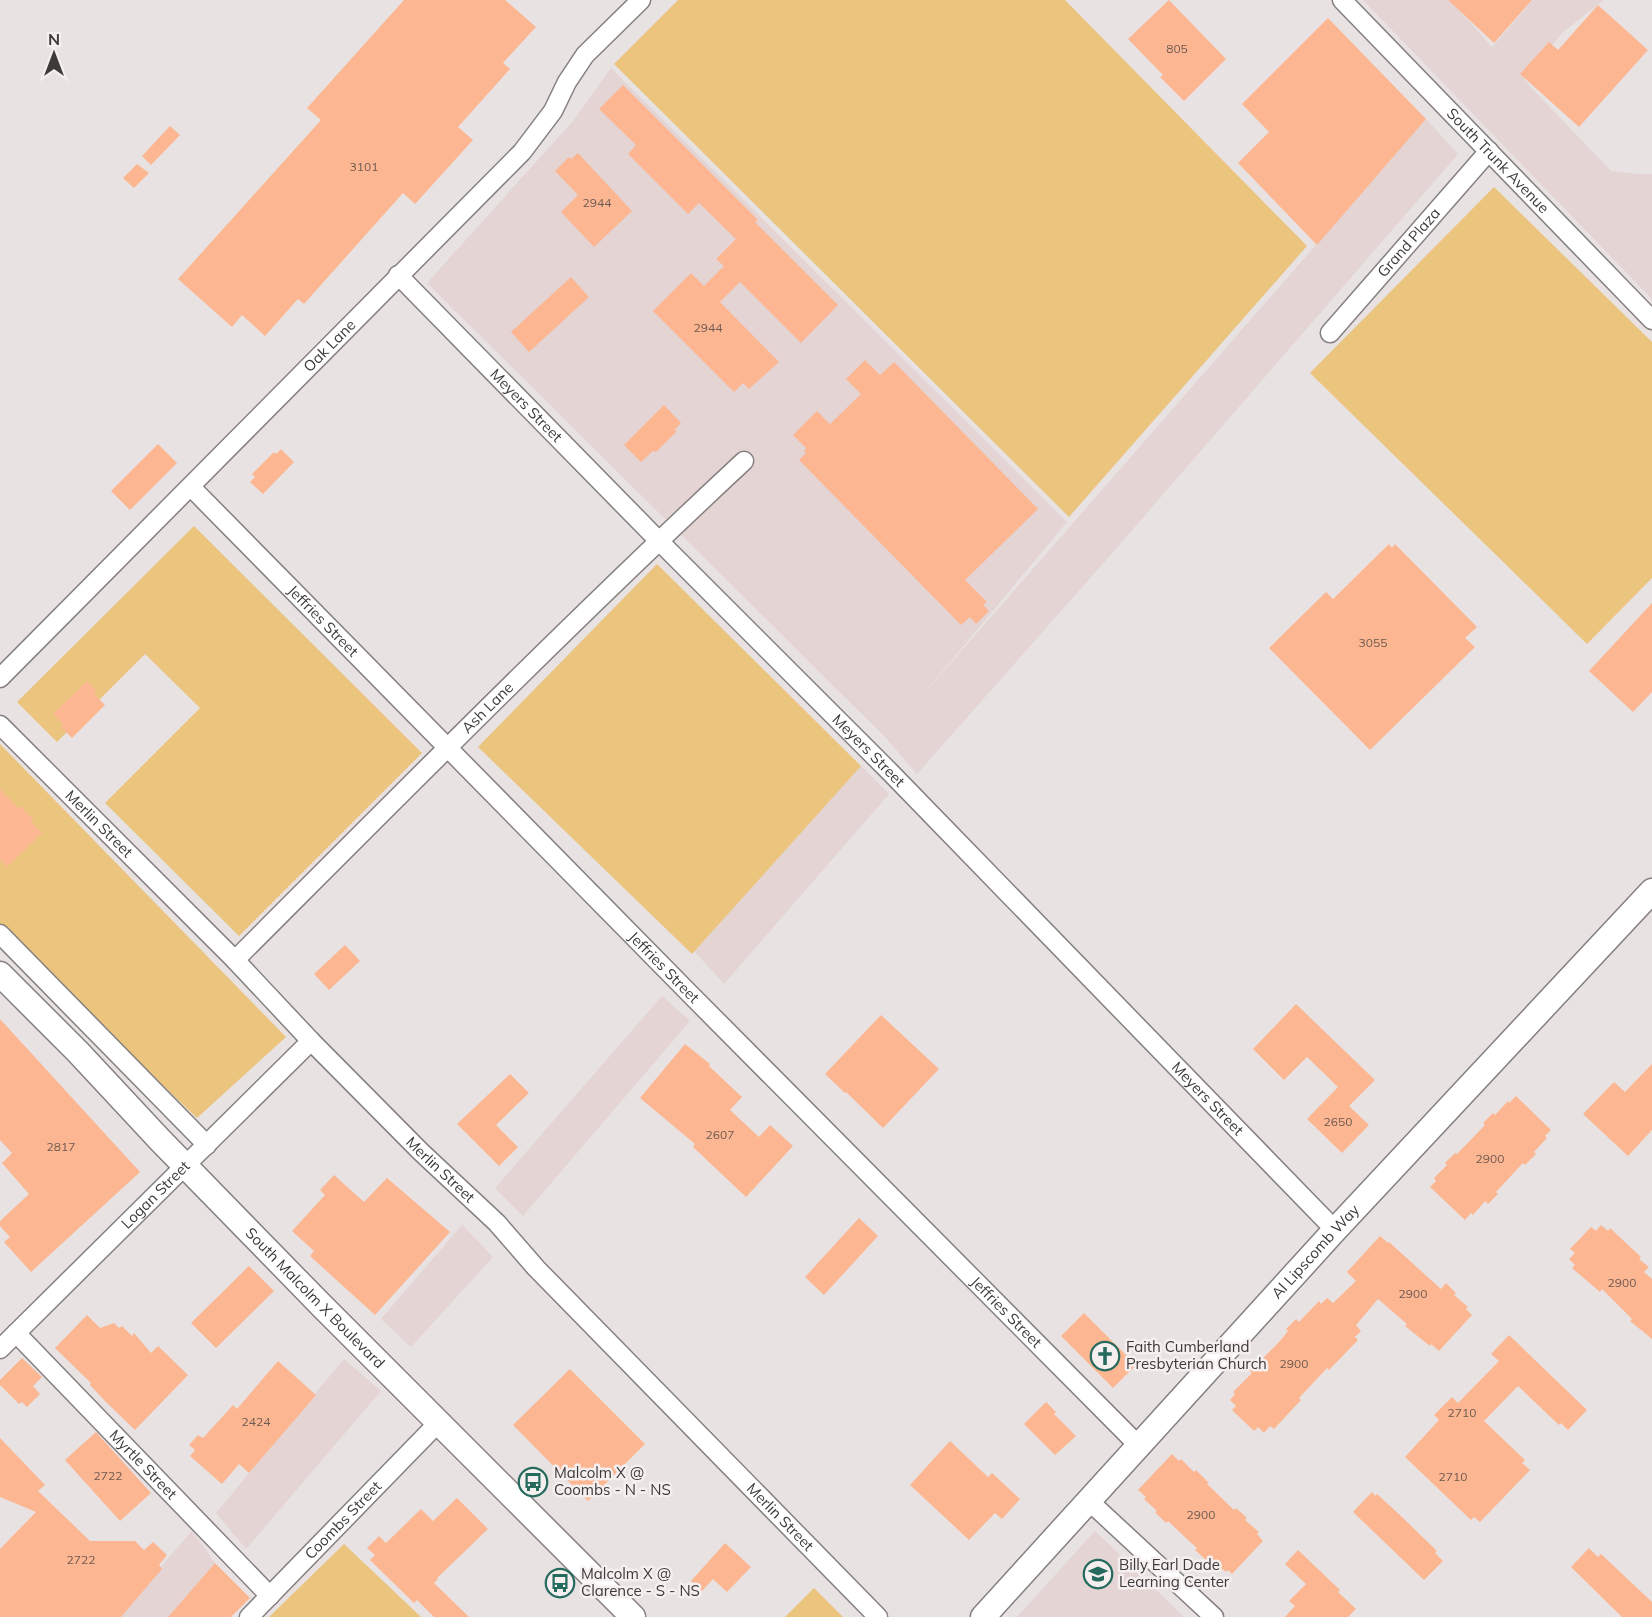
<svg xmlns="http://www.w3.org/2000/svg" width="1652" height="1617" font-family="Mulish,sans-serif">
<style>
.built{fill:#e4d4d4}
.green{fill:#ebc47e}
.building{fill:#fcb792}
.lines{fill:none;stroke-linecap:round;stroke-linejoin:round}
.street-casing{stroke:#868080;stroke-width:21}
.secondary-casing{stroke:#868080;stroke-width:27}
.street{stroke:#fff;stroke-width:18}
.secondary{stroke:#fff;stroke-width:24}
.labels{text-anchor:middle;stroke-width:5;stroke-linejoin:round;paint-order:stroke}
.number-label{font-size:12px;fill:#6d5950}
.street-label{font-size:15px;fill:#3d3a3a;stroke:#f6efef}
.poi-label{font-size:15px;fill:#3d3a3a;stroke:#f6efef;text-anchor:start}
</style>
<rect width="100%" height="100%" fill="#e8e2e2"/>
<g class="built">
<path d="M1363,0H1450L1492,47L1533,0H1604L1563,32L1524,80L1611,171L1637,174H1652V299Z"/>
<path d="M611,68L1067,522L915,704L1426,119L1458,154L1114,551L917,774L886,738L427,283L573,121Z"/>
<path d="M861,766L889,794L724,984L694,951Z"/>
<path d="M662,996L690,1021L523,1216L495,1188Z"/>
<path d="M462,1225L493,1257L411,1347L381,1319Z"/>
<path d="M344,1359L381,1391L246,1549L216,1513Z"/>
<path d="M192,1531L215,1563L168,1617H117Z"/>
<path d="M1095,1531L1184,1617H1017Z"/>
</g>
<g class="green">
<path d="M678,0H1065L1307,246L1069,517L614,64Z"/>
<path d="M1494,187L1652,342V578L1587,644L1310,373Z"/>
<path d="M194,526L422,753L239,936L105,803L200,708L145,654L57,742L17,702Z"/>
<path d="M657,564L861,766L692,954L478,747Z"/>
<path d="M0,744L286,1037L197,1118L0,930Z"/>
<path d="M344,1544L421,1617H269Z"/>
<path d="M814,1588L843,1617H785Z"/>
</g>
<g class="building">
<path d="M404,0H505L536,27L503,63L510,69L458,127L473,140L415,204L403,193L304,304L298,299L265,336L242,315L232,327L178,279L321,120L307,108Z"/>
<path d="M1169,0L1226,59L1184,101L1160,77L1163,75L1128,39Z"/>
<path d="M1448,0H1532L1494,43Z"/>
<path d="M1598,5L1648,50L1579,127L1520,74L1549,42L1558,50Z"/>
<path d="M1328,18L1426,119L1317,245L1238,163L1269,132L1242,104Z"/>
<path d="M623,85L758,220L755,222L838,305L801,343L740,282L720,302L779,362L749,389L743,383L734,392L653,311L691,273L704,286L724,266L716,259L736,239L699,203L688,214L628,154L636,145L599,109Z"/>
<path d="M170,126L180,135L151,165L142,156Z"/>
<path d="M578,153L632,211L594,247L561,212L578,195L555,171L569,157L571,159Z"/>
<path d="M137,164L149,173L134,188L123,178Z"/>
<path d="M571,277L589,297L529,352L511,332Z"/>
<path d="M865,360L880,375L894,362L1038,509L965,580L987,602L983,605L989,611L976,624L970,617L961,625L799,460L806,453L804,451L806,448L793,435L817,411L830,424L861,394L846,379Z"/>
<path d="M664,405L681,423L674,430L677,431L656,452L653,451L641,462L624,445Z"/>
<path d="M158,444L177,463L130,510L111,491Z"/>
<path d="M281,449L294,462L263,494L250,482L255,477L252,474L274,452L276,454Z"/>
<path d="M1389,544L1392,548L1395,544L1477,627L1465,638L1475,647L1370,750L1269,648L1326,592L1333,599Z"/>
<path d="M1652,603V692L1633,712L1589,671Z"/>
<path d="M87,681L97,692L94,694L105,705L72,738L61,727L63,724L53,714Z"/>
<path d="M0,789L18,808L20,806L34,820L31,822L42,833L7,867L0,859Z"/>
<path d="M345,945L360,961L329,990L314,974Z"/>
<path d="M1296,1004L1375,1080L1349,1106L1369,1125L1342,1153L1307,1119L1338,1087L1307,1057L1284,1080L1253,1049Z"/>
<path d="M881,1015L939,1069L883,1128L846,1092L845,1093L825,1074Z"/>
<path d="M0,1019L140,1172L31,1272L4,1242L10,1237L0,1226V1221L29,1194L2,1163L12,1153L0,1140Z"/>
<path d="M685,1044L710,1064L709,1066L742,1097L730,1110L759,1137L770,1125L793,1146L746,1197L693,1147L695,1144L640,1098Z"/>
<path d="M1652,1064V1130L1628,1156L1583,1114L1614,1082L1625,1092Z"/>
<path d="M510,1074L529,1093L496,1125L518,1147L499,1166L457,1124Z"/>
<path d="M1516,1096L1551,1130L1545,1136L1547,1138L1534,1152L1536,1154L1525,1165L1523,1163L1496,1192L1498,1194L1488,1204L1485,1201L1473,1215L1471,1213L1465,1220L1430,1187L1436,1181L1434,1178L1447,1165L1445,1163L1455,1153L1457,1154L1485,1125L1483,1123L1493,1113L1495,1115L1508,1101L1509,1103Z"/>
<path d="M334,1175L364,1202L387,1178L450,1232L375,1315L310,1256L314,1251L292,1231L325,1195L320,1190Z"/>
<path d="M859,1218L878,1236L824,1295L805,1277Z"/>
<path d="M1601,1225L1608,1231L1610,1228L1641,1257L1639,1259L1649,1267L1644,1272L1652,1279V1339L1630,1321L1632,1319L1602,1289L1600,1292L1572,1268L1575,1265L1569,1259L1575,1253L1570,1249L1591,1227L1596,1231Z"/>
<path d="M1380,1236L1388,1243L1389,1242L1441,1289L1446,1283L1456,1293L1454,1295L1468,1307L1466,1309L1472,1315L1439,1351L1431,1344L1430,1346L1405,1326L1407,1324L1378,1299L1356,1325L1361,1331L1355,1337L1358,1340L1329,1370L1327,1368L1299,1398L1301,1400L1274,1429L1270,1426L1264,1433L1258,1427L1254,1431L1232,1410L1236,1406L1230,1400L1235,1394L1233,1392L1252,1373L1248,1369L1258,1359L1260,1361L1280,1341L1288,1331L1286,1329L1296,1319L1299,1322L1319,1301L1321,1304L1327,1298L1333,1303L1356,1281L1347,1272Z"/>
<path d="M249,1266L274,1291L216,1348L191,1323Z"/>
<path d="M1084,1313L1136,1365L1113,1388L1061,1336Z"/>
<path d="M87,1315L100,1328L114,1323L119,1328L122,1326L132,1336L134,1333L151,1353L158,1346L188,1375L135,1430L105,1401L90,1385L91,1383L55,1348Z"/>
<path d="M1509,1335L1587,1410L1568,1430L1561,1423L1559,1425L1518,1386L1484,1421L1525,1460L1522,1463L1530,1470L1480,1522L1474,1517L1471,1520L1405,1457L1439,1420L1434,1415L1452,1397L1458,1403L1499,1361L1491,1354Z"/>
<path d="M22,1358L42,1377L33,1386L40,1394L27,1407L22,1402L19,1404L0,1385V1380Z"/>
<path d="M278,1361L316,1395L249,1473L239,1464L222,1484L190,1456L195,1450L189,1445L198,1435L203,1438L233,1405L237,1409Z"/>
<path d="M570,1369L645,1444L588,1501L513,1425Z"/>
<path d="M1046,1402L1056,1412L1054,1414L1076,1436L1055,1455L1024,1424Z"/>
<path d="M96,1432L151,1493L120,1521L65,1460Z"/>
<path d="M0,1438L45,1485L38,1491L90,1541H135L144,1550L153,1542L167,1555L159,1565L162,1569L121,1617H0V1549L36,1512L0,1497Z"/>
<path d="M950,1441L988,1477L992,1473L1020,1499L1002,1519L995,1513L969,1540L910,1485Z"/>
<path d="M1172,1454L1179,1461L1181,1459L1194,1472L1196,1470L1209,1483L1207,1484L1234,1510L1236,1508L1247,1518L1245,1520L1259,1532L1257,1534L1263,1541L1232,1574L1228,1570L1226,1572L1223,1569L1220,1571L1207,1559L1206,1560L1195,1550L1197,1548L1188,1540L1168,1521L1166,1523L1155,1512L1157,1511L1144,1499L1146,1497L1138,1490Z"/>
<path d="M1372,1492L1375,1496L1377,1494L1402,1517L1437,1551L1435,1553L1443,1561L1424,1580L1353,1512Z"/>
<path d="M457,1498L488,1529L437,1578L438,1579L434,1583L469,1617H434L417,1600L414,1603L370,1560L375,1555L367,1548L379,1536L386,1543L421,1509L433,1521Z"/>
<path d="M725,1543L751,1567L727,1592L713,1579L702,1591L691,1581Z"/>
<path d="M1589,1548L1598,1557L1601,1554L1652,1602V1617H1622L1571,1567Z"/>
<path d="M1298,1550L1340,1590L1338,1592L1356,1609L1348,1617H1285L1295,1606L1289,1601L1306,1584L1285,1564Z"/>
<path d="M215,1563L250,1598L231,1617H168Z"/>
</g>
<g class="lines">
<g class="street-casing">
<g id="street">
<path id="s1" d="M1342,0L1652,320"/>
<path id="s2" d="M398,275L659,541L890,772L1335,1230"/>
<path id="s3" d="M1330,333L1489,151"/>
<path id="s4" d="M191,487L693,997L1138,1445"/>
<path id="s5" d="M0,678L522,152L553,111L567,82L585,55L641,0"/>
<path id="s6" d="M0,725L235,960L311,1041L421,1152L497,1223L536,1268L878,1617"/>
<path d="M0,934L207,1145"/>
<path id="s7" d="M235,960C403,792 570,623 744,461"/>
<path id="s8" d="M16,1333L270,1596"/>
<path id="s9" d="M0,1349L311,1041"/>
<path d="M1089,1501L1214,1617"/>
<path id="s10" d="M249,1617L438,1423"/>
</g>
</g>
<g class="secondary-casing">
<g id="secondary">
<path id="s11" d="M0,974L78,1052L160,1140L321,1305L633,1617"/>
<path id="s12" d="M983,1617L1335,1230L1652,891"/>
</g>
</g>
<use href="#street" class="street"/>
<use href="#secondary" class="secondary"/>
</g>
<defs>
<g id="church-ring" transform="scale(1.5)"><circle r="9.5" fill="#f6efef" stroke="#256a5d" stroke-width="1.5"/><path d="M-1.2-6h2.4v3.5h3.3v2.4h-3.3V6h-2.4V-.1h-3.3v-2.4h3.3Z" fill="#256a5d"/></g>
<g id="bus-ring" transform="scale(1.5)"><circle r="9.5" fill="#f6efef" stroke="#256a5d" stroke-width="1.5"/><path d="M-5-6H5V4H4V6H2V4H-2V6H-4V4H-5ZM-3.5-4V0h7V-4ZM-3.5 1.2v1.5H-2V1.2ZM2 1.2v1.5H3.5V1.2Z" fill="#256a5d"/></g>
<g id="school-ring" transform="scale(1.5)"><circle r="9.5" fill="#f6efef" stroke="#256a5d" stroke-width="1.5"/><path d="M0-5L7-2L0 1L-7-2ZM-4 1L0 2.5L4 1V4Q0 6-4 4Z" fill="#256a5d"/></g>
</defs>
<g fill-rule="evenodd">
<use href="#church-ring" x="1105" y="1356"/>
<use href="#bus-ring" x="533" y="1482"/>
<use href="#school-ring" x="1098" y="1574"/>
<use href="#bus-ring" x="560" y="1583"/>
</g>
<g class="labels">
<g class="number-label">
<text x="1177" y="53">805</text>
<text x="364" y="171">3101</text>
<text x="597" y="207">2944</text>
<text x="708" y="332">2944</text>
<text x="1373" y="647">3055</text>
<text x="1338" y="1126">2650</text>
<text x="720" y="1139">2607</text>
<text x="61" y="1151">2817</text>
<text x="1490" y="1163">2900</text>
<text x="1622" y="1287">2900</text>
<text x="1413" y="1298">2900</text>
<text x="1294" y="1368">2900</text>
<text x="1462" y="1417">2710</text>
<text x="256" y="1426">2424</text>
<text x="108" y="1480">2722</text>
<text x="1453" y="1481">2710</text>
<text x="1201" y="1519">2900</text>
<text x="81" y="1564">2722</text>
</g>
<g class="street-label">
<text dy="5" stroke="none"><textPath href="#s1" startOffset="224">South Trunk Avenue</textPath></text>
<text dy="5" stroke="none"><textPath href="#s3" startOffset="120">Grand Plaza</textPath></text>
<text dy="5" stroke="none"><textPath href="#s5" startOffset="468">Oak Lane</textPath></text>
<text dy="5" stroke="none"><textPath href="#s2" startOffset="183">Meyers Street</textPath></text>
<text dy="5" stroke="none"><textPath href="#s4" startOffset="188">Jeffries Street</textPath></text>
<text dy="5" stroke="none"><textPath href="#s7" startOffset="357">Ash Lane</textPath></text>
<text dy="5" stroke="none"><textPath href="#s2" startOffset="669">Meyers Street</textPath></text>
<text dy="5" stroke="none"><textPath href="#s6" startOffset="140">Merlin Street</textPath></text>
<text dy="5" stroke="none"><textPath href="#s4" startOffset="674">Jeffries Street</textPath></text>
<text dy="5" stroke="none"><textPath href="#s2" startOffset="1155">Meyers Street</textPath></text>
<text dy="5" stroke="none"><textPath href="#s6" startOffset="626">Merlin Street</textPath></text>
<text dy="5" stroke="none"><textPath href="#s9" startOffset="219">Logan Street</textPath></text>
<text dy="5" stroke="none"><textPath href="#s12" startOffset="494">Al Lipscomb Way</textPath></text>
<text dy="5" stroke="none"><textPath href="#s11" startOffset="452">South Malcolm X Boulevard</textPath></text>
<text dy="5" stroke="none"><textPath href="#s4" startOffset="1160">Jeffries Street</textPath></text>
<text dy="5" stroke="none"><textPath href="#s8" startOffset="183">Myrtle Street</textPath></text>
<text dy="5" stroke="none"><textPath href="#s6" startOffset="1112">Merlin Street</textPath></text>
<text dy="5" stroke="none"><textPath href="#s10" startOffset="135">Coombs Street</textPath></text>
</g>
<g class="poi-label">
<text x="1126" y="1352">Faith Cumberland<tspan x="1126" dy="17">Presbyterian Church</tspan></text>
<text x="554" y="1478">Malcolm X @<tspan x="554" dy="17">Coombs - N - NS</tspan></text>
<text x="1119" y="1570">Billy Earl Dade<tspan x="1119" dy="17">Learning Center</tspan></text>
<text x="581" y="1579">Malcolm X @<tspan x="581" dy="17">Clarence - S - NS</tspan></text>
</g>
</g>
<g transform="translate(54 54)" stroke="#f6efef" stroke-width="4.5" paint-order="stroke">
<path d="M0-4.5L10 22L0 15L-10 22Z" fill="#3d3a3a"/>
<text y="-9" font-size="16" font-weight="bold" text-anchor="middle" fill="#3d3a3a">N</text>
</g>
</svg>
